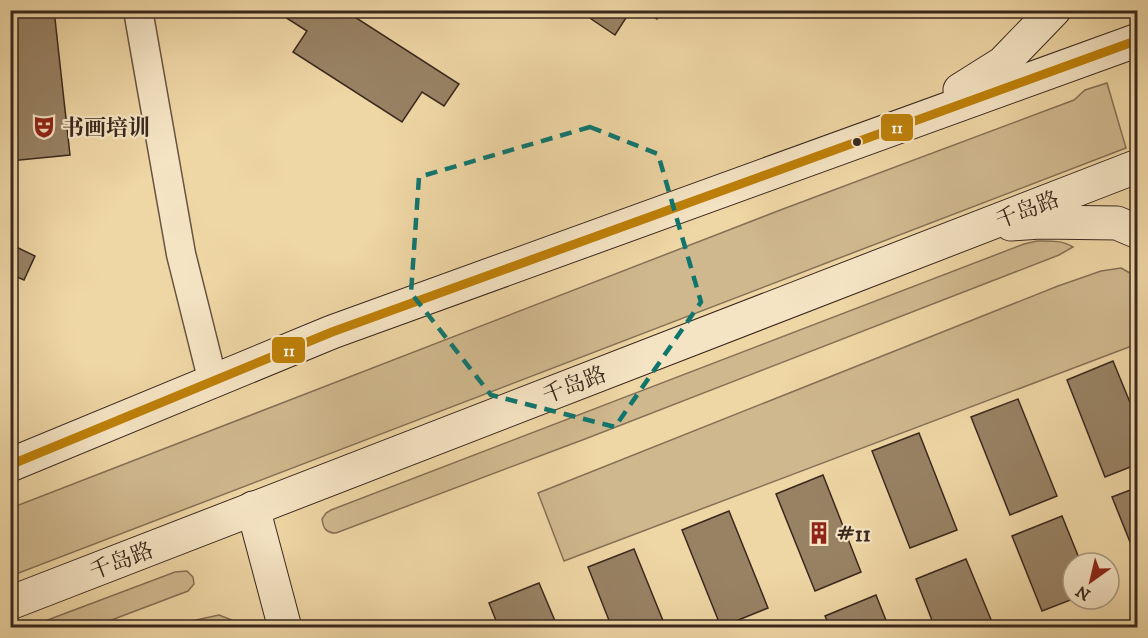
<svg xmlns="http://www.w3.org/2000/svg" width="1148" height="638" font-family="'IM FELL DW Pica','Noto Serif SC',serif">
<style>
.green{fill:#d0b88e;stroke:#857056;stroke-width:1.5}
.building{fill:#988264;stroke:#3a281e;stroke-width:1.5}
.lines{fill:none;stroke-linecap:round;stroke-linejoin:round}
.street-casing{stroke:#675440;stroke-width:31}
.secondary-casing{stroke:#3a281e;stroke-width:35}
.street{stroke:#f5e4c4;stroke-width:28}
.secondary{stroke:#f5e4c4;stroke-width:33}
.bus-1-casing{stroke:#f5e4c4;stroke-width:14}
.bus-1{stroke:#be8009;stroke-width:9}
.marked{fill:none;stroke:#0f766e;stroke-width:4.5;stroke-dasharray:12 8;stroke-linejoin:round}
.bus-dot{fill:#3a281e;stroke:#f5e4c4;stroke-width:2}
.labels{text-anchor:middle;stroke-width:4.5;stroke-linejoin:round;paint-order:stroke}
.poi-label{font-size:22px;font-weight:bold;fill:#3a281e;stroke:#f5e4c4;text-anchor:start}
.street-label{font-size:22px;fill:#3a281e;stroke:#f5e4c4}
.line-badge{stroke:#f5e4c4;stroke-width:2}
.badge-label{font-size:16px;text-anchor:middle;font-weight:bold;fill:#fff}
</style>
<rect width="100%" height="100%" fill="#efd6a5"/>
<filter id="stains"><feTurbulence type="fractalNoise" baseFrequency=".00333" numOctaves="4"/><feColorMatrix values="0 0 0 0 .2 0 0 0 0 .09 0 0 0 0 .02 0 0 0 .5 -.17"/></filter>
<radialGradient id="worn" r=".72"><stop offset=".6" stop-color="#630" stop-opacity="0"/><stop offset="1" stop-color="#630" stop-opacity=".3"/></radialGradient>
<g class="green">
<path d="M1107,83L1126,148L11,576V508L783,209L1074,100L1085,90Z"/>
<path d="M1037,241C1050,241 1062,240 1073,247L1059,255L585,439L336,533C326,533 323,528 322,519L326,513L331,510L1024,244Z"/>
<path d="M1121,268L1137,277V344L564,561L538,493L1058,286L1101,271Z"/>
<path d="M187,571L193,577L194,584L188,591L93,627H29L175,572Z"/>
<path d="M219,615L232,620L237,627H179L196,620Z"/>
</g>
<g class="building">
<path d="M10,10H54L70,155L10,161Z"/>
<path d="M278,10H344L459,84L444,106L422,92L402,122L293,52L307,31L277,12Z"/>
<path d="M578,10H631L615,35Z"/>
<path d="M644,10H663L657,19Z"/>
<path d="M10,244L35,256L24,280L10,274Z"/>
<path d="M1113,361L1138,422V464L1105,477L1067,380Z"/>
<path d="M1018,399L1057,496L1010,515L971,417Z"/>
<path d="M919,433L957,530L910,548L872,451Z"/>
<path d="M823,475L861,572L815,591L776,494Z"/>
<path d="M1138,487V562L1112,497Z"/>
<path d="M729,511L768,608L721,627L682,530Z"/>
<path d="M1062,516L1081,563H1073V599L1042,611L1012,536Z"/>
<path d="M634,549L666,628H612L588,567Z"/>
<path d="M966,559L992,622L978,628H935L916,579Z"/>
<path d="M539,583L558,628H499L489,603Z"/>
<path d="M876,595L889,628H830L825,616Z"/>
</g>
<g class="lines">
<g class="street-casing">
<path id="street" d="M138,10L181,254L213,382"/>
</g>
<g class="secondary-casing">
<g id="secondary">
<path d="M960,90L1003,63L1054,10"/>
<path d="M1011,224L1040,222L1117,223L1138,232"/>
<path d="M10,465L332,332L1138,40"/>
<path d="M253,508L285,628"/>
<path d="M10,603L1138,166"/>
</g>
</g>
<use href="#street" class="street"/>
<use href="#secondary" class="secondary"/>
<g class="bus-1-casing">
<path id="bus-1" d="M10,465L332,332L1138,40"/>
</g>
<use href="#bus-1" class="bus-1"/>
</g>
<path class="marked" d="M590,127L658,154L701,302L615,427L491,395L411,293L419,177Z"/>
<defs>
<g id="theatre-bare" transform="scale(1.8)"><path d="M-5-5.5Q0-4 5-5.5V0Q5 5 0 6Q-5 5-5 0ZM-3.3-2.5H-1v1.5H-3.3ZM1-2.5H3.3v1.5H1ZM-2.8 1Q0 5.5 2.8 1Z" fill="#8f2418" stroke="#f5e4c4" stroke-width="2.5" paint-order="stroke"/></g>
<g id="building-bare" transform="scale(1.8)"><path d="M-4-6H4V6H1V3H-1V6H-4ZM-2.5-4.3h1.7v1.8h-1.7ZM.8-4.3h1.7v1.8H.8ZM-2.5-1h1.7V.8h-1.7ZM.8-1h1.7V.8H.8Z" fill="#8f2418" stroke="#f5e4c4" stroke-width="2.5" paint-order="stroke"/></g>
</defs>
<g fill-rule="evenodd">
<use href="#theatre-bare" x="44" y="127"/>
<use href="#building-bare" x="819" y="533"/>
</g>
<circle class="bus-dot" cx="857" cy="142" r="5"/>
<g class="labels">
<g class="poi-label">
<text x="62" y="135">书画培训</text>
<text x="837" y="541">#11</text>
</g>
<g class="street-label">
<text transform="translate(1027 209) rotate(-21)" y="8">千岛路</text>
<text transform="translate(574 384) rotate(-21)" y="8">千岛路</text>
<text transform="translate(121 560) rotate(-21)" y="8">千岛路</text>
</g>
</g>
<g class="line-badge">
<rect x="880" y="113" width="34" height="29" rx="6" fill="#be8009"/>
<rect x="271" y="336" width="35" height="28" rx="6" fill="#be8009"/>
</g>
<g class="badge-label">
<text x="897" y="133">11</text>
<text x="289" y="356">11</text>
</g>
<rect width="1148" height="638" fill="none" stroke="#efd6a5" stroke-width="36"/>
<rect x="12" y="12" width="1124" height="614" fill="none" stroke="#3a281e" stroke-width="3"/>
<rect x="18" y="18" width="1112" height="602" fill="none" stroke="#3a281e" stroke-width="1.5"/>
<g transform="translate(1091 581) rotate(214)"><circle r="28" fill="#f5e4c4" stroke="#aa9982" stroke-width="1.5"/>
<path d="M0-4.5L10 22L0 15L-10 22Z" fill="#8f2418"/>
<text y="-9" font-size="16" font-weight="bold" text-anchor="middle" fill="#3a281e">N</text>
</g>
<rect width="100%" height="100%" filter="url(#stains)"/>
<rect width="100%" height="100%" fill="url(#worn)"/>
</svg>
